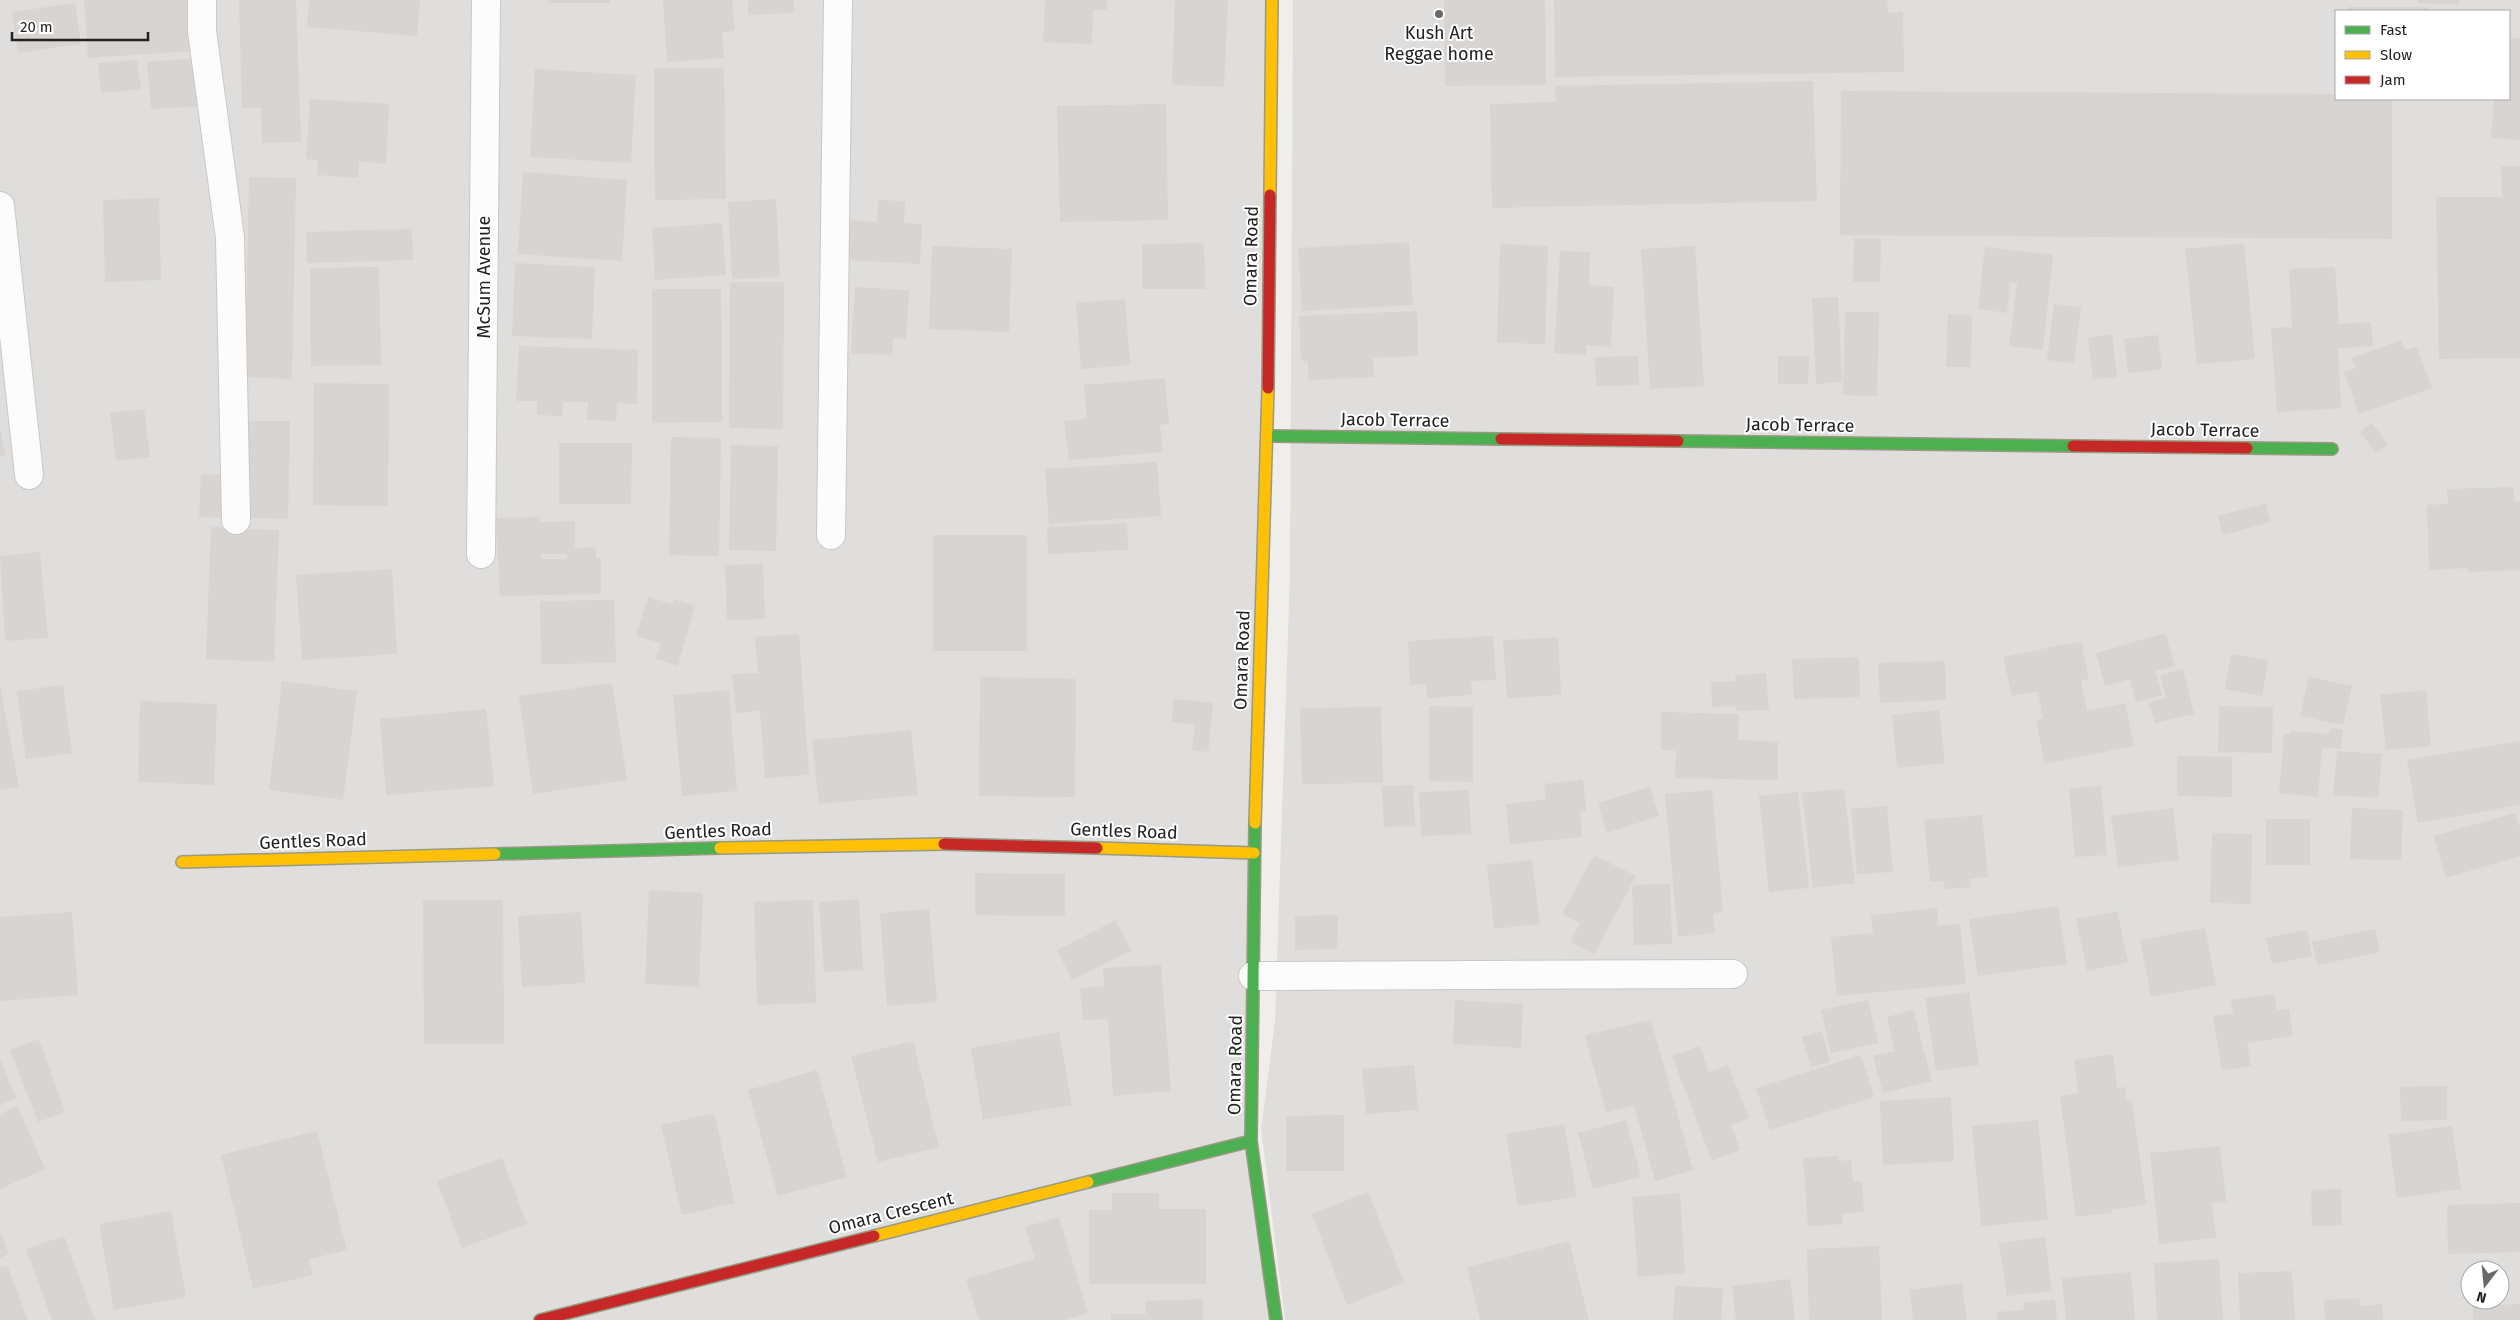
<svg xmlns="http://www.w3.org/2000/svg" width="2520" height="1320" font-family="'Fira Sans',sans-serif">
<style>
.residential{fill:#dfdedc;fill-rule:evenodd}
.building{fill:#d7d4d2;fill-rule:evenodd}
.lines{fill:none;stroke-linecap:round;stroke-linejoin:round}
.street-casing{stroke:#c9c8c7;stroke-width:30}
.fast-casing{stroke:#999a82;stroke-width:14}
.slow-casing{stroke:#999a82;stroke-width:14}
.jam-casing{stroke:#999a82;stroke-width:14}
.street{stroke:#fdfcfc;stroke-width:28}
.fast{stroke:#4caf50;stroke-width:11}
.slow{stroke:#ffc107;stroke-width:11}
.jam{stroke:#c62828;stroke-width:11}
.poi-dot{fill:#6a6968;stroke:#fff;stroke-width:2}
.labels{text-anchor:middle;stroke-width:4;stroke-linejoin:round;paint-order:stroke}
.poi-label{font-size:18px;fill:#222;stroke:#fff}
.street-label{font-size:18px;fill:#222;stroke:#fff}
</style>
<rect width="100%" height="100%" fill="#f0eeeb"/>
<g class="residential">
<path d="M0,0H1272L1251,1141L1276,1320H0Z"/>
<path d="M1293,0H2520V1320H1285L1261,1129L1275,1022L1290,573ZM2336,11H2509V99H2336ZM2470,1270H2500V1300H2470Z"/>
</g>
<g class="building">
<path d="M84,0H190L194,51L88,58Z"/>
<path d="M239,0H296L301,142L262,143L261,108H242Z"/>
<path d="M309,0H420L417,36L307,27Z"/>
<rect x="549" y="0" width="61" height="3"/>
<path d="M663,0H732L735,31L722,32L724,58L667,62Z"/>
<path d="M748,0H793L794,13L748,15Z"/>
<path d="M1045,0H1107V10H1093L1092,44L1043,42Z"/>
<path d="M1175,0H1228L1224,87L1172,85Z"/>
<path d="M1444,0H1545L1546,85L1445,86Z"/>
<path d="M1554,0H1887L1888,13L1903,12L1904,72L1555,77Z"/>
<path d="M2418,0H2459V4L2418,3Z"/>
<path d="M75,3L81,44L18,53L12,12Z"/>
<rect x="2348" y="7" width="81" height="4"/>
<path d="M2509,38L2520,39V140L2491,138L2494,99H2509Z"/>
<path d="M199,58L202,106L151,109L147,62Z"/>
<path d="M137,60L141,89L101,93L98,63Z"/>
<path d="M654,68H724L726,199L655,200Z"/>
<path d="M535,69L636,75L631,163L530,157Z"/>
<path d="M1813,81L1817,201L1492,208L1490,104L1556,102L1555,86Z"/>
<path d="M1841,91L2336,94V99H2392V239L1840,235Z"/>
<path d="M310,99L389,104L386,164L359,161L358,178L317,175L318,160L306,159Z"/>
<path d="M1166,104L1168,220L1060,222L1057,106Z"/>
<path d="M2501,166H2520V358L2439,359L2436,197H2502Z"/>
<path d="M523,172L627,180L622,261L518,254Z"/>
<path d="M249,177L296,178L292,379L245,377Z"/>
<path d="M159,198L161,280L105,282L103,200Z"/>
<path d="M776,199L780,277L732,279L728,202Z"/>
<path d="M878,200L905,201L904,223L922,224L920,264L843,260L845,220L877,222Z"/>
<path d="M722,223L726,275L655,280L652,228Z"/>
<path d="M412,229L413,260L307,263L306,232Z"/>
<path d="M1854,238H1881L1880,282H1853Z"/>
<path d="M1409,242L1413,305L1302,311L1298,248Z"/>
<path d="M1204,243L1205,289H1142V244Z"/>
<path d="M2244,243L2255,359L2197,364L2185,249Z"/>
<path d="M1500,244L1548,246L1545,344L1497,343Z"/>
<path d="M932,246L1012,249L1009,332L929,329Z"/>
<path d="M1695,246L1704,386L1650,389L1641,249Z"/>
<path d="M1985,247L2053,255L2043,350L2009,346L2017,283H2010L2007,313L1978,309Z"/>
<path d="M1560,251L1590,252L1589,285L1614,287L1611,347L1586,345V355L1554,353Z"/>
<path d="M515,263L595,267L592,339L512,336Z"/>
<path d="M379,267L381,365L311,366L310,268Z"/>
<path d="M2335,267L2339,324L2371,322L2373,346L2338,348L2341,408L2277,412L2271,328L2292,327L2289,269Z"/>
<path d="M730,282H784L783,429L729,428Z"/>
<path d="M855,287L909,290L906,339L893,338L892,355L851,353Z"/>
<path d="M652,289H721L722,422L652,423Z"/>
<path d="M1838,297L1842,382L1816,384L1812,298Z"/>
<path d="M1125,299L1130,365L1081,369L1076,303Z"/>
<path d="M2054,304L2081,307L2074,363L2047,360Z"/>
<path d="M1417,311L1418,356L1373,358L1374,377L1308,380V361H1301L1299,316Z"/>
<path d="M1845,312H1879L1877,396L1843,395Z"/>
<path d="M1948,314L1972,315L1971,367H1946Z"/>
<path d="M2112,334L2117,377L2093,379L2088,338Z"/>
<path d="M2158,335L2162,369L2128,373L2124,339Z"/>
<path d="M2401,340L2405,350L2417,347L2432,388L2359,414L2344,372L2356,368L2352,358Z"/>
<path d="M519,346L638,350L637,404L617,403L616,421L587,420L588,402H563L562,416L537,415V401H516Z"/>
<path d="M1638,356L1639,385L1596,386L1595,357Z"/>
<path d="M1778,356H1809L1808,384H1778Z"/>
<path d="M1165,378L1169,424L1160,425L1163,452L1069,460L1064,421L1087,419L1084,385Z"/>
<path d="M314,383L389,384L388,506L313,505Z"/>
<path d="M144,409L150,457L116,461L110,413Z"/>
<path d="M249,421H290L288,519L248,518Z"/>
<path d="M2372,423L2388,445L2376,453L2360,432Z"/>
<path d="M0,428L6,456L0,457Z"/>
<path d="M671,437L721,438L719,556L669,555Z"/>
<path d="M559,443H632L631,504H559Z"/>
<path d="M731,445L778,446L776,551L729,550Z"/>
<path d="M1157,462L1161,516L1049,524L1045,469Z"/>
<path d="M201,474L229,475L227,518L199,517Z"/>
<path d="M2514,487V502H2520V570L2468,572V568L2429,570L2427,505L2448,504L2447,489Z"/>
<path d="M2266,503L2271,522L2223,535L2218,516Z"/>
<path d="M539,517V522L575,521V548L596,547V558L601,559V594L500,596L496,518ZM541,554H567V559H541Z"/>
<path d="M1127,523L1128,550L1048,554L1047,527Z"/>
<path d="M211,527L279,530L274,662L206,659Z"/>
<rect x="933" y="535" width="94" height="116"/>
<path d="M40,552L48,638L5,641L0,556Z"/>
<path d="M763,564L765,619L727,620L725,565Z"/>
<path d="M392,569L397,654L302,660L296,575Z"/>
<path d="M648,597L672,604L674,599L695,606L678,666L656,659L661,643L636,636Z"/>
<path d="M614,600L616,663L541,664L540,601Z"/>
<path d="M2165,633L2175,666L2155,671L2162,695L2136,702L2130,679L2105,686L2096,653Z"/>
<path d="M799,634L809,775L765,778L760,711L736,713L732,674L758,673L755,637Z"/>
<path d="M1493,636L1496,680L1471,681L1472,695L1427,698L1426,684L1410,685L1408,641Z"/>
<path d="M1558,638L1561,695L1507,698L1503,640Z"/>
<path d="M2081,641L2089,679L2081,680L2087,711L2125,703L2134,746L2045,764L2036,720L2043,718L2038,691L2012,696L2003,657Z"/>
<path d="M2231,654L2268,660L2262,696L2225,689Z"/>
<path d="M1859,657L1860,697L1794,699L1792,659Z"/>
<path d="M1945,661L1946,700L1880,703L1878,663Z"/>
<path d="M2183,669L2194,714L2155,723L2149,702L2166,698L2160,675Z"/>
<path d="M1766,673L1769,710L1737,711L1736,706L1712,707L1711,682L1736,681L1735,675Z"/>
<path d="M980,677L1076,679L1075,797L979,796Z"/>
<path d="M2309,677L2352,686L2343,725L2300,716Z"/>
<path d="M282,681L357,691L343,800L269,790Z"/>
<path d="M612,683L627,780L533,794L519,696Z"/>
<path d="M0,685L19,787L0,790Z"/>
<path d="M63,685L72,753L26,759L17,691Z"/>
<path d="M729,690L737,791L682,796L673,695Z"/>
<path d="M2426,690L2431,746L2386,750L2380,695Z"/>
<path d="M1174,699L1213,703L1208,752L1192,750L1195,725L1171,722Z"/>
<path d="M140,701L217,704L214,785L138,782Z"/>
<path d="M1429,706L1473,707V782L1429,781Z"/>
<path d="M2219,706L2273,707L2272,753L2218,752Z"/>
<path d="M1381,707L1383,783L1302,784L1300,708Z"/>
<path d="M486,709L494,786L386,795L380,719Z"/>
<path d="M1939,710L1945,763L1897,768L1892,715Z"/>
<path d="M1661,712L1739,714L1738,740L1778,742V780L1675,778L1676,751L1661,750Z"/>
<path d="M2330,728L2343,729L2341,749L2322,747L2318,797L2279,793L2284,734H2291V731L2329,734Z"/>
<path d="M911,730L918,795L819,804L812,740Z"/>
<path d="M2520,741V805L2418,823L2407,760Z"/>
<path d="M2337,751L2382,754L2378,798L2333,795Z"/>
<path d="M2177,756L2232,757V797L2177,796Z"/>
<path d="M1583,780L1586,811H1580L1582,837L1510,844L1506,804L1546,799L1544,784Z"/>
<path d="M1413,785L1415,826L1384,827L1382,786Z"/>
<path d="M2101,785L2107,855L2075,857L2069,789Z"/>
<path d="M1650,787L1659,816L1607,833L1598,803Z"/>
<path d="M1844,789L1855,883L1813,888L1802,793Z"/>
<path d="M1469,790L1471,834L1421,836L1419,792Z"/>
<path d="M1712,790L1723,912L1713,913L1715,933L1678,937L1665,794Z"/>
<path d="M1798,792L1809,888L1769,892L1759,796Z"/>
<path d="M1887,806L1893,872L1857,874L1851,809Z"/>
<path d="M2173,808L2179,860L2118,867L2111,816Z"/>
<path d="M2352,808L2403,810L2401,860L2350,859Z"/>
<path d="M2515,813L2520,828V856L2446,878L2434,836Z"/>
<path d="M1982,815L1988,877L1970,879L1971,887L1945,889L1944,881L1930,882L1924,820Z"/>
<rect x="2266" y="819" width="44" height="46"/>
<path d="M2212,833L2252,834L2251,904L2210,903Z"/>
<path d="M1594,855L1636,876L1594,954L1571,942L1580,923L1562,914Z"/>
<path d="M1532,860L1540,924L1494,929L1487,865Z"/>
<path d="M975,873L1065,874V916L975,915Z"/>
<path d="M1670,884L1672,944L1634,945L1632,885Z"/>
<path d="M649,890L703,893L699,987L645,984Z"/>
<path d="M859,899L863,970L824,972L819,902Z"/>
<path d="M423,900H503L504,1044H424Z"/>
<path d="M813,900L816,1003L757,1005L754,902Z"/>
<path d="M2058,906L2067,964L1978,976L1969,919Z"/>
<path d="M1937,908L1938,926L1960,924L1966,984L1837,996L1831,937L1873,933L1871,915Z"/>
<path d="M929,909L937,1002L887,1006L880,913Z"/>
<path d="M2117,911L2128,962L2087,971L2076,919Z"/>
<path d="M72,912L78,995L0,1001V917Z"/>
<path d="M581,912L585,983L522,987L518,916Z"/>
<path d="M1338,915L1337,949L1295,950V916Z"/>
<path d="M1116,920L1131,951L1072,980L1057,950Z"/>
<path d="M2205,928L2216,985L2151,997L2140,940Z"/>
<path d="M2375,929L2380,952L2318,965L2312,942Z"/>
<path d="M2307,930L2312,956L2272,964L2266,938Z"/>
<path d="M1161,965L1171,1091L1113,1096L1108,1019L1083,1020L1080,988L1104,986L1103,968Z"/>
<path d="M1969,992L1979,1065L1936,1071L1925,998Z"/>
<path d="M2274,994L2277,1010L2289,1009L2293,1036L2247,1043L2251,1066L2222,1071L2213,1016L2233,1014L2231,1000Z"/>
<path d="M1455,1000L1523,1004L1521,1048L1453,1044Z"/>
<path d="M1868,1000L1878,1043L1831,1053L1821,1010Z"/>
<path d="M1913,1010L1932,1081L1883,1093L1873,1056L1895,1051L1887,1017Z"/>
<path d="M1651,1020L1693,1170L1655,1181L1634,1105L1606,1113L1585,1035Z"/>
<path d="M1822,1031L1830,1062L1811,1067L1802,1037Z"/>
<path d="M1059,1032L1072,1105L983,1120L971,1048Z"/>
<path d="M39,1039L65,1112L38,1122L10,1050Z"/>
<path d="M913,1041L939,1147L878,1162L851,1056Z"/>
<path d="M1700,1046L1709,1072L1728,1065L1749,1118L1731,1125L1740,1150L1712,1161L1672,1056Z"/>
<path d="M2113,1054L2117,1088L2125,1087L2127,1101H2132L2146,1205L2112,1209V1213L2076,1217L2060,1096L2078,1093L2074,1060Z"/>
<path d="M1861,1055L1874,1097L1770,1130L1756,1088Z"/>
<path d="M0,1059L16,1098L0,1104Z"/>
<path d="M1414,1065L1418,1110L1366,1114L1362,1069Z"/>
<path d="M817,1070L847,1177L778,1196L748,1090Z"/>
<path d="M2447,1086V1120L2401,1121L2400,1087Z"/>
<path d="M1951,1097L1954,1161L1883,1165L1880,1101Z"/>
<path d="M17,1106L45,1169L0,1189V1114Z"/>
<path d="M714,1113L735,1203L682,1215L661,1125Z"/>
<path d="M1344,1115V1171H1286V1116Z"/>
<path d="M1626,1120L1641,1177L1593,1189L1578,1133Z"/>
<path d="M2038,1120L2048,1220L1981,1226L1972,1126Z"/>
<path d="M1564,1124L1577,1197L1518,1206L1506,1134Z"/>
<path d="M2452,1126L2461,1189L2397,1198L2388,1135Z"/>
<path d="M317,1131L347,1250L309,1259L313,1275L253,1289L221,1155Z"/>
<path d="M2220,1146L2226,1202L2212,1203L2216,1238L2159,1244L2150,1153Z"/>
<path d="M1839,1156L1838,1161L1851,1160L1853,1182H1862L1864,1212L1842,1214L1843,1224L1808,1226L1803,1158Z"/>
<path d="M502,1158L527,1224L462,1248L437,1181Z"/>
<path d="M2341,1189L2342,1225L2312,1226L2311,1190Z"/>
<path d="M1368,1192L1404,1282L1347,1305L1312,1214Z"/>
<path d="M1112,1193H1159V1209H1206V1284H1089V1210H1112Z"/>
<path d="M1680,1193L1685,1273L1638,1277L1632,1197Z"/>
<path d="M2520,1203V1252L2448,1254L2447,1205Z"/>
<path d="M171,1211L186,1297L114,1310L99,1224Z"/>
<path d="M1059,1217L1088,1313L1066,1320H979L966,1279L1035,1259L1025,1227Z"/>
<path d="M0,1230L9,1254L0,1258Z"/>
<path d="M64,1236L95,1320H52L26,1249Z"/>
<path d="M2045,1237L2052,1291L2007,1296L1999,1243Z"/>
<path d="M1569,1241L1589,1320H1480L1467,1267Z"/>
<path d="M1879,1246L1882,1320H1809L1807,1249Z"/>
<path d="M2219,1259L2223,1320H2157L2154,1263Z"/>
<path d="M7,1265L28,1320H0V1267Z"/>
<path d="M2292,1271L2295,1320H2240L2238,1273Z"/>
<path d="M2131,1272L2135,1320H2066L2062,1278Z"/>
<path d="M1790,1279L1795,1320H1736L1732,1286Z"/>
<path d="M1962,1283L1967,1320H1913L1910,1290Z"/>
<path d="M1675,1286L1723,1288L1721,1320H1673Z"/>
<path d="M2360,1298L2361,1306L2382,1304L2383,1320H2325L2324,1300Z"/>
<path d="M1203,1299V1320H1111V1314H1146L1145,1301Z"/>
<path d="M2055,1299L2057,1320H1997V1312L2024,1310L2023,1303Z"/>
<path d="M2520,1304V1320H2473V1306Z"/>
</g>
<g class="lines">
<g class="street-casing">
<g id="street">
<path d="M202,0V31L230,238L236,520"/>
<path d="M0,206L29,475"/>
<path d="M831,535L838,0"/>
<path d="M481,554L486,0"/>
<path d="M1253,976L1733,974"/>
</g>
</g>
<g class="fast-casing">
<g id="fast">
<path d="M1267,436L1501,439"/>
<path d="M1678,441L2073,446"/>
<path d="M2247,448L2332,449"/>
<path d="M1255,823L1251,1141L1276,1320"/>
<path d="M495,854L720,848"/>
<path d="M1088,1182L1251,1141"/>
</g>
</g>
<g class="slow-casing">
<g id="slow">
<path d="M1270,195L1272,0"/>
<path d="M1255,823L1268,388"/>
<path d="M720,848L944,844"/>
<path d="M1097,848L1254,853"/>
<path d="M182,862L495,854"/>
<path d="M874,1236L1088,1182"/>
</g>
</g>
<g class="jam-casing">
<g id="jam">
<path d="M1268,388L1270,195"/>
<path d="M1501,439L1678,441"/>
<path d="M2073,446L2247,448"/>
<path d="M944,844L1097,848"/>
<path d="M540,1320L874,1236"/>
</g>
</g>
<use href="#street" class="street"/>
<use href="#fast" class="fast"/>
<use href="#slow" class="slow"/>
<use href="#jam" class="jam"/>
</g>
<circle class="poi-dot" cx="1439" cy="14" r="5"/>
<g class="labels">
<g class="poi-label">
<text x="1439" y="39">Kush Art<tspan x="1439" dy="21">Reggae home</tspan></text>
</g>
<g class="street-label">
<text transform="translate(1251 256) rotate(-89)" y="6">Omara Road</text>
<text transform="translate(484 277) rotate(-90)" y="6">McSum Avenue</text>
<text transform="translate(1395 420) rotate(1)" y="6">Jacob Terrace</text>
<text transform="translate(1800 425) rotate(1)" y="6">Jacob Terrace</text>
<text transform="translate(2205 430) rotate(1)" y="6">Jacob Terrace</text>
<text transform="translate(1242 660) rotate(-88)" y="6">Omara Road</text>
<text transform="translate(718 831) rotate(-2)" y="6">Gentles Road</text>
<text transform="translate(1124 831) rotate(2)" y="6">Gentles Road</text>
<text transform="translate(313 841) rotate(-2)" y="6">Gentles Road</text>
<text transform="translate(1235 1065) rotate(-89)" y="6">Omara Road</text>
<text transform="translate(891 1213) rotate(-14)" y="6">Omara Crescent</text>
</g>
</g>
<rect x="2335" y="10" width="175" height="90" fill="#ffffff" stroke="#a7a7a7"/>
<rect x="2345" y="26" width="25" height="8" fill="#4caf50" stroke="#a7a7a7"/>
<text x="2380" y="35" font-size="15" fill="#222222">Fast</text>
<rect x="2345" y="51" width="25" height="8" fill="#ffc107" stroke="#a7a7a7"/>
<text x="2380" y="60" font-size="15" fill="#222222">Slow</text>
<rect x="2345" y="76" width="25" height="8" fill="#c62828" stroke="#a7a7a7"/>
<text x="2380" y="85" font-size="15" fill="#222222">Jam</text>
<g transform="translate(2485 1285) rotate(196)"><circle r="24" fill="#ffffff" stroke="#a7a7a7"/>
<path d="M0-4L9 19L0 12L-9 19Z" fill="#6a6968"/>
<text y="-8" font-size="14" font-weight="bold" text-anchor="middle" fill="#222222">N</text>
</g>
<path d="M12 32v8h136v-8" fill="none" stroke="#222222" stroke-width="2.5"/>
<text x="20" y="32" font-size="15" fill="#222222" stroke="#ffffff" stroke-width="4" paint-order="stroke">20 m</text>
</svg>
